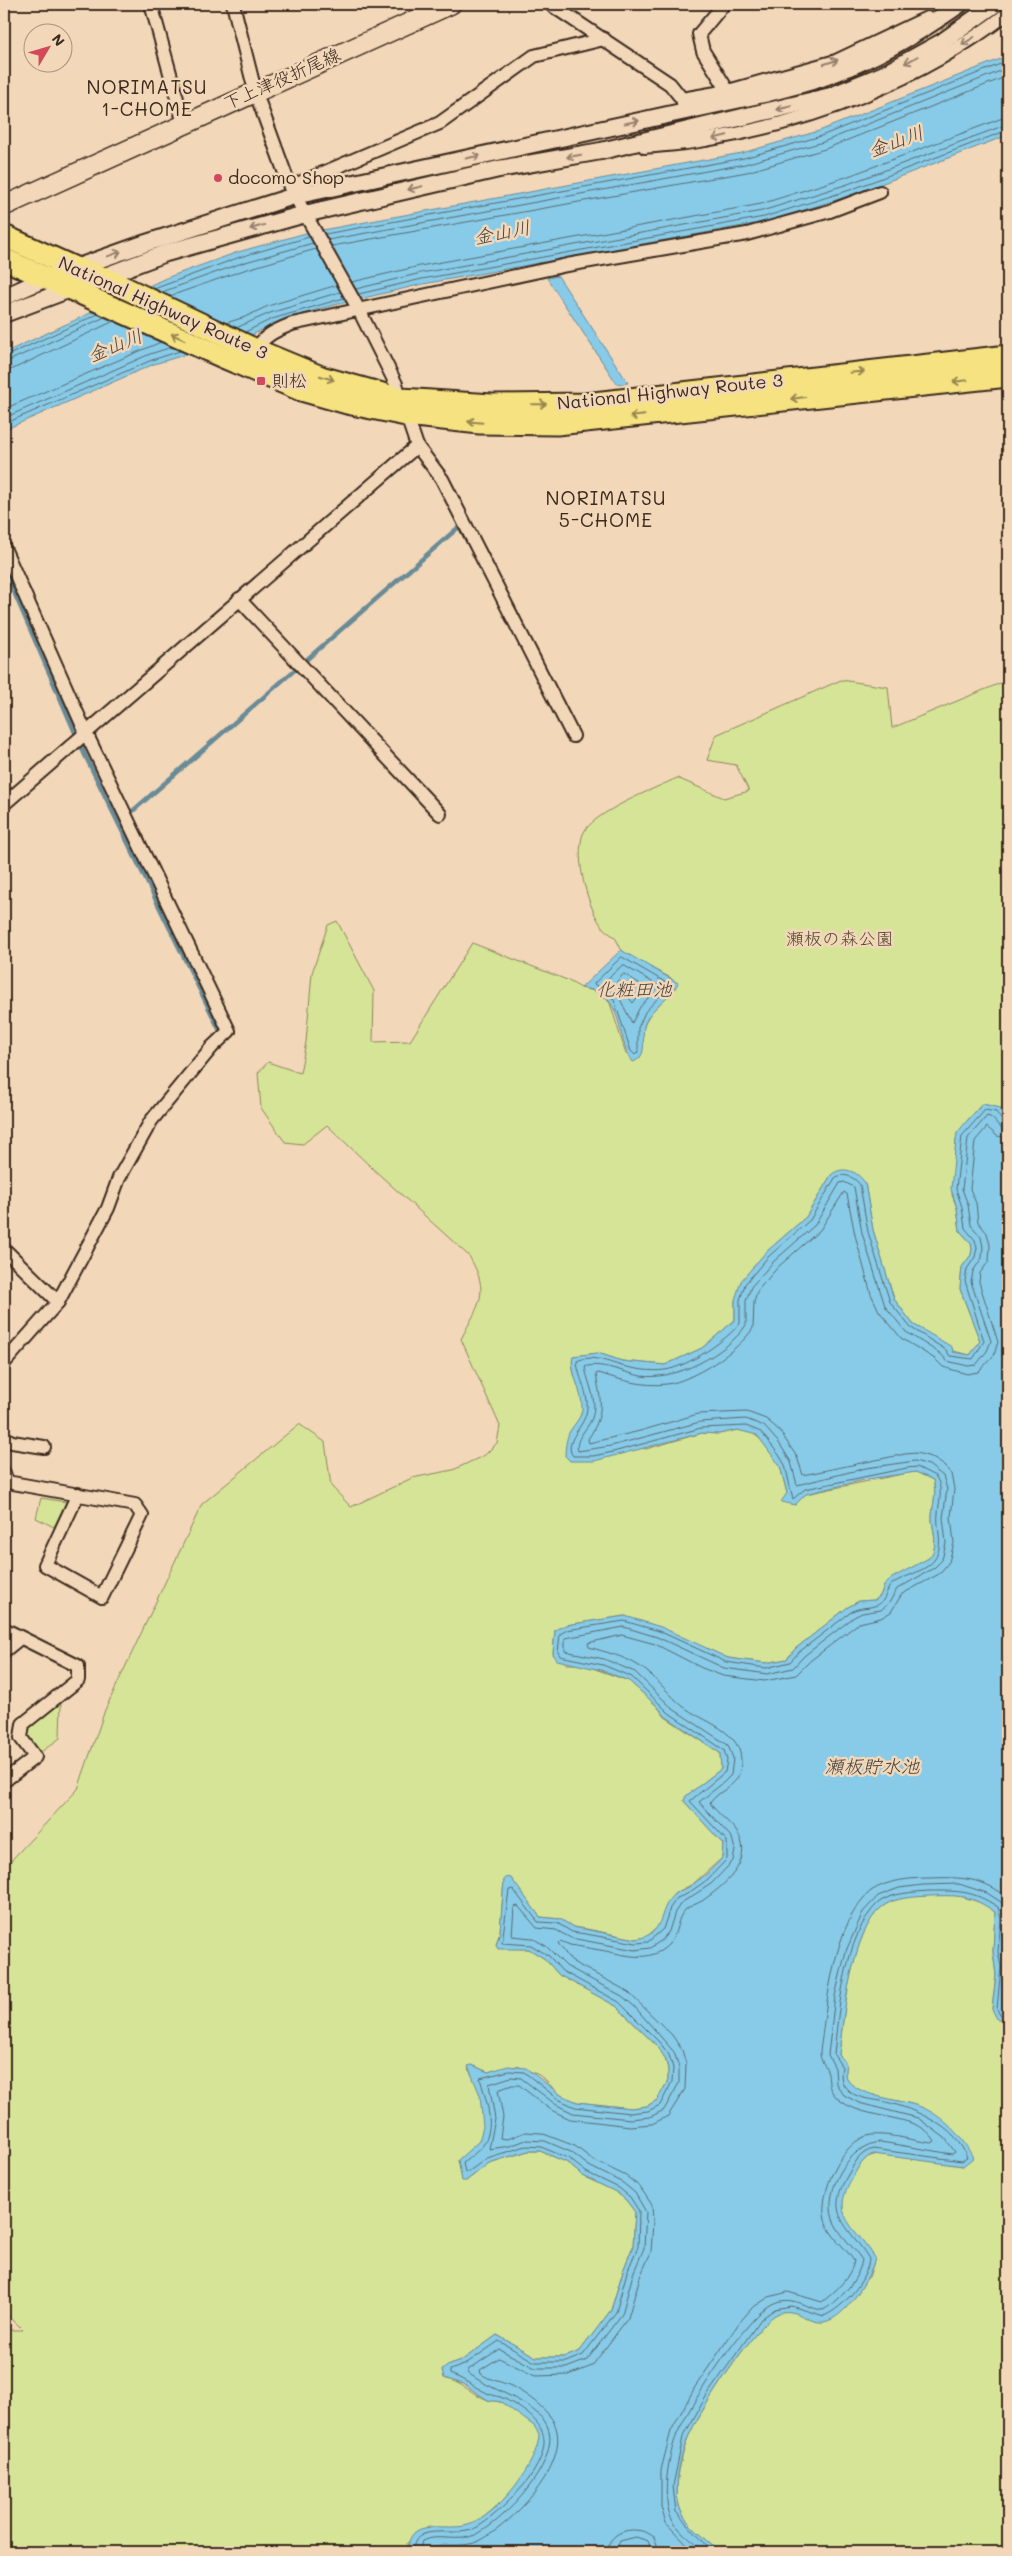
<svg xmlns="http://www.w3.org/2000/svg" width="1012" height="2556" font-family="Mali,'Klee One',sans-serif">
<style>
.green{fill:#d6e497;stroke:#88875a}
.water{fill:#87cbe8;stroke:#698b97}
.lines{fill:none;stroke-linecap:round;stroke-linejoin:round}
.shore{stroke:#596a6f;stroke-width:1}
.stream{stroke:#698b97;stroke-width:4.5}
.minor-casing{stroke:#3b2a1e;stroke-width:16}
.tertiary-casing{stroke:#3b2a1e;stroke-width:20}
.secondary-casing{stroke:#3b2a1e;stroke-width:22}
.trunk-casing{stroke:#3b2a1e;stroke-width:25}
.minor{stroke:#f2d7b9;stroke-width:12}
.tertiary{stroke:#f2d7b9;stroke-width:16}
.secondary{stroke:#f2d7b9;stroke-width:19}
.trunk{stroke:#f6e281;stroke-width:21}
.oneway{stroke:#96806c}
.oneway2{stroke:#988650}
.poi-dot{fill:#d1495b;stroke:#f2d7b9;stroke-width:2}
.labels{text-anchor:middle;stroke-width:5;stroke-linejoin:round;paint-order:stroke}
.street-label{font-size:18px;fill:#3b2a1e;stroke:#f2d7b9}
.poi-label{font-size:18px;fill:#3b2a1e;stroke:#f2d7b9;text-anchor:start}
.park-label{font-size:18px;fill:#524630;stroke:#f2d7b9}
.neighbourhood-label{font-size:19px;letter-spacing:1px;fill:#3b2a1e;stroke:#f2d7b9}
.water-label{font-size:19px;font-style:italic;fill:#46423c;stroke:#f2d7b9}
</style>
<rect width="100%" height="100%" fill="#f2d7b9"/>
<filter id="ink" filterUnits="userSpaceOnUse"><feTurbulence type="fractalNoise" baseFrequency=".02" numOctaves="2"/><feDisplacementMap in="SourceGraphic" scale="10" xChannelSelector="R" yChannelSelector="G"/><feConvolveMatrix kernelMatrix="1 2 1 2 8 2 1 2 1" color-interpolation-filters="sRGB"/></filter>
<g filter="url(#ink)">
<g class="green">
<path d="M841,680L888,687L892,728L1008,680V1125L1000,1108L982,1104L966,1122L956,1140L952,1195L957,1208L960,1231L971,1243L972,1249L971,1255L962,1267L960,1289L980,1341L970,1355L953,1351L913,1324L894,1299L873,1230L865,1183L831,1175L806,1217L765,1253L735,1300V1320L702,1348L665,1365L622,1361L598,1353L573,1356C568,1376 589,1396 581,1416C578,1422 573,1427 569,1433L646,1449L702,1433L719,1434L737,1430L751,1432L765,1443L780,1466L787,1493L806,1494L907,1473L916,1472L933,1480C937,1493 933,1503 932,1516C932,1531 940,1546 929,1558L885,1584L880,1596L875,1600L859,1601L848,1607L795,1649L787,1659L766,1663L728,1658L625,1616L566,1625L555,1630L553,1654L567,1664H581L629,1681L657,1706L665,1717L720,1753L721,1769L686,1796L684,1801L723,1844L722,1858L693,1884L675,1893L659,1926L646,1937L636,1939L587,1929L573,1927L560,1919L540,1917L511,1879L504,1880L500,1932L496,1945L498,1948L529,1949L545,1959L559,1975L616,2006L658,2047L665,2058L668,2069V2081L657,2100L647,2106L631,2108L577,2102L561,2095L539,2075L517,2066L488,2072L472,2065L468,2069C481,2087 491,2121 479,2142C474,2149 465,2155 458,2160L466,2181L489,2163L528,2151H540L566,2162L583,2176L616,2192L626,2200L635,2212L633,2246L623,2271L611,2310L580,2351L565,2357H536L497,2335L461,2361L449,2365L444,2378C461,2382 472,2394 488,2400C493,2401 498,2401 503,2403C513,2409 537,2423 540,2435C545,2461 492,2517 470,2525C457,2530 441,2528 428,2526L407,2543L408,2552H4V2330H23L4,2311V1868L78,1789L105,1710L202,1504L299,1424L325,1442L331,1486L351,1507L412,1478L453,1470L485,1455L497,1443L500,1426L461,1339C479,1304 491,1293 469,1256L371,1167L327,1125L303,1144L285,1142L261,1108L258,1073L268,1062L300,1073L306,1042L312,973L328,925L337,921L374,991L373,1042L410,1041L472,943L567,980L581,988L599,992L610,1003L626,1054L643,1029L649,1014L675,989L671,978C657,970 630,961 621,949C619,946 618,942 616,939C613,935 608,933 604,929C588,910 574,859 583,834C591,813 656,788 677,778L724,798L749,791L736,765L707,760L716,735Z"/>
<path d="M41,1498L66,1502L54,1527L36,1518Z"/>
<path d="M61,1701L60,1738L41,1752L27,1736L29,1728Z"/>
<path d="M957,1895L982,1903L995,1912L993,1952L996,1975L992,2009L1002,2020L1008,2019V2552H720C709,2541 686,2524 681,2511C672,2491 681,2459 687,2440C696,2416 756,2325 776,2314C788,2308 797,2313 809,2317L869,2277L875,2258C867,2245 854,2234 846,2220C834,2199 853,2172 867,2157L881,2153L963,2166C956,2157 928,2110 920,2107C900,2098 852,2099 845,2075C848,2065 846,2062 839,2055C843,2018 851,1931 882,1907C900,1893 935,1895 957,1895Z"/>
</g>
<g class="water">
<path d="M1008,56V135L852,195L765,222L423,284L322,308L273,324L252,335L154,364L4,430V353L166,278L238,252L306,233L742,153L819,131Z"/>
<path d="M558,276L628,383L617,384L547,278Z"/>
<path d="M621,950L678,983C670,999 653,1005 645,1023C640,1037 650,1056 633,1062C618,1044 623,1006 600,993C595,990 587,989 581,988Z"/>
<path d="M983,1104L1000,1108L1008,1125V2019H997L992,2009L996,1975L993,1952L995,1912C971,1895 959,1895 930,1896C915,1897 894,1897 882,1907C852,1930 843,2018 839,2055C846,2062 848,2065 845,2075C852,2097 901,2099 921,2107C942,2115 964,2138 973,2158L963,2166L873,2154C863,2159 858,2167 853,2177C828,2217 856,2226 875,2258C870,2278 846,2318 824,2322C807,2324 795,2305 777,2314C756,2324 696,2416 687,2440C680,2459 672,2491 681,2511C686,2524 709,2541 720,2552H649L636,2549L620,2552H408C407,2515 446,2532 468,2525C496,2517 539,2463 539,2434L534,2426L501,2402L488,2400L463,2384L444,2378L442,2370L449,2365L461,2361L497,2335L536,2357H565L580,2351L611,2310L623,2271L633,2246L635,2212L626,2200L616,2192L583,2176L566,2162L540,2151H528L489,2163L466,2181H462L458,2160L479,2141L483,2127L480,2095L468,2066L472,2065L488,2072L508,2066L526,2068L561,2095L577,2102L631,2108L647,2106L657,2100L668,2081V2069L665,2058L658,2047L616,2006L559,1975L545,1959L529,1949H498L496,1945L500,1932L504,1880L507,1877L511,1878L540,1917L560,1919L573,1927L636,1939C666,1934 657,1912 673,1895C677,1891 683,1891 687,1888C700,1880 712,1870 722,1858L723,1844L684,1801L686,1796L721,1769L720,1753L665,1716L657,1706L629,1681L601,1670L557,1660L553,1654L555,1630L566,1625L625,1616L661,1627L728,1658L766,1663L787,1659L795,1649L848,1607L859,1601L875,1600L880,1596L885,1584L890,1579L929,1558C940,1546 932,1531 932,1516C933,1503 937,1493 933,1480L916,1472L868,1479L806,1494L795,1505L781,1502L787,1493L780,1466L757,1435L737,1430L719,1434L702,1433L594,1461H570L565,1456C565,1449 566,1440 569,1433C573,1425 581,1419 582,1409C583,1391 569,1372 573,1356L598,1353L622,1361L665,1365L702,1348L735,1320V1300L741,1281L765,1253L806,1217L831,1175C842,1165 858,1171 865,1183L873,1230L894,1299L913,1324L952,1347L953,1352L970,1355L980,1341L960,1289L962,1267L971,1255L972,1249L971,1243L960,1231L957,1208L951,1189L956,1140L957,1133L966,1122Z"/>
</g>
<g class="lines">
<g class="shore">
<path d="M325,234L744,158L821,136L1008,61"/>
<path d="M328,240L745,164L823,142L1008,68"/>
<path d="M332,246L747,172L825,149L1008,76"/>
<path d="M352,282L420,266L761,204L846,177L1008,116"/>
<path d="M154,289L240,257L309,237"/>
<path d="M356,289L421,273L762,211L848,184L1008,124"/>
<path d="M162,292L242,263L313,243"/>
<path d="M359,294L422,279L764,217L850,190L1008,130"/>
<path d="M170,296L244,270L316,249"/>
<path d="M226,323L245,317L268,306L337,285"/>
<path d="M236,328L270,313L340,292"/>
<path d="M245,332L272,319L344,298"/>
<path d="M4,357L98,314"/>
<path d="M4,363L105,317"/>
<path d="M4,371L13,369L114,321"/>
<path d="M4,409L161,342"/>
<path d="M4,418L150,354L172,347"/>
<path d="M4,424L152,360L180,351"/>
<path d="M622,957L670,985L645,1012L638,1028V1052L635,1055L631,1051L614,1000L607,992L594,984Z"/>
<path d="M623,965L659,986L640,1007L632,1023L619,997L605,982Z"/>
<path d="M624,974L645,987L633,1003L617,982Z"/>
<path d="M413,2552C413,2521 451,2537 471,2530C488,2524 517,2494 528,2480C557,2439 545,2421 505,2399C500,2396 493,2396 487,2393C474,2387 464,2379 450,2374V2370L464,2365L499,2341L535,2362H566L583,2355L616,2312L627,2272L638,2247L639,2211L630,2197L619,2188L586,2172L568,2158L541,2147L526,2146L487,2158L468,2172H465L463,2163C470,2157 479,2151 484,2144C496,2123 485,2098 480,2078L509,2071L524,2072L558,2099L575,2107L630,2113L648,2111L660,2105L672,2082L673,2068L669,2055L661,2044L619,2002L562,1971L549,1956L531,1945L502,1943L509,1890L513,1889L538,1922L557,1923L572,1932L586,1934L636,1943L648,1942L663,1929L670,1908L677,1898L687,1894L707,1880L727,1859V1841L690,1801L725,1772L727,1760L724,1750L669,1713L632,1677L603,1665L560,1656L558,1652L560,1634L567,1630L624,1621L659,1631L726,1662L766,1668L790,1662L799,1652L851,1612C861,1606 867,1609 877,1605C887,1601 885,1590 892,1584C904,1575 931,1571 937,1555C943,1541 936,1527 938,1513C939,1501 944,1486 935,1476L917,1467L907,1468L805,1489L793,1499L785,1465L779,1455L761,1432L746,1426L701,1428L613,1452L593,1456H573C563,1443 583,1427 586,1414C591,1395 578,1379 577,1361C592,1354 607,1362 622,1366C635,1369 651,1372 665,1370C687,1367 726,1341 740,1323V1300L745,1284L768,1257L810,1220L835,1178C843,1172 855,1177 860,1185L868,1232L890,1302L910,1327L946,1350L950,1356L973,1359L984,1341L965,1281L967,1269L975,1257L977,1248L975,1240L965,1228L962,1207L956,1189L962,1136L985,1110L996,1112L1003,1122L1008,1124"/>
<path d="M419,2552L422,2541C437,2533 458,2543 475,2535C504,2522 573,2451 542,2418C521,2396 492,2391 468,2373V2370L499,2349L535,2368H566L587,2360L622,2314L633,2274L644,2248L646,2212L635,2193L623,2183L589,2166L571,2152L545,2141L526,2140L510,2146L489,2149L495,2119L489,2084L511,2077L521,2078L555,2104L573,2113L630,2119L650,2117L664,2110L679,2083V2067L674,2052L634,2006L622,1996L566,1966L546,1946L532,1938L512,1936L514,1907L518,1906L537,1928L556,1930L571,1938L635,1950L650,1948L662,1940L669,1931L675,1912L681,1903L711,1884L733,1861L735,1850L732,1838L699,1802L723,1783L731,1775L733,1758L728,1745L673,1709L635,1672L604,1659L565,1651V1638L624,1627L657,1637L724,1668L767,1674L793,1668L804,1656L854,1617L862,1613L881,1610L889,1603L897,1589L934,1568L942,1560L946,1543L943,1518L947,1489L943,1476L929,1465L915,1461L866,1468L797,1485L791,1462L779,1443L764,1426L746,1419L700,1422L611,1446L578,1451C574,1439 588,1429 592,1418C598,1400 588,1384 585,1367C598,1361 626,1373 641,1376C675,1381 727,1354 746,1325V1301L751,1287L773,1262L815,1225L840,1183L844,1182L854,1187L862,1233L885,1306L906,1332L941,1354L947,1361L968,1366L976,1365L987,1351L991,1341L971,1282L973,1271L982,1258L983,1247L981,1237L971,1225L968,1205L962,1189L968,1138L987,1116C997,1118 997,1130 1008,1131"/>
<path d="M426,2552L427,2548C437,2542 464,2549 479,2541C513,2524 582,2454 549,2415C540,2404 522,2391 509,2385C499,2381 490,2380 481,2374L480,2370L499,2358L535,2376L569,2375L592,2366L628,2318L640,2277L651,2252L653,2222L652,2205L640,2187L626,2176L593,2160L575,2146L541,2133L525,2132L508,2139L500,2138L503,2117L498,2090L512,2085H519L551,2110L570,2119L630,2126L652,2124L668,2116L685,2089L686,2064L682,2050L672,2035L627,1991L571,1961L558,1943L560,1941L570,1945C580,1947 590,1948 600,1950C624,1954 649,1965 669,1944C678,1934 676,1919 685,1910C689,1906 697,1904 702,1901C722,1887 755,1862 738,1834C731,1822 718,1815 710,1803C722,1786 742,1788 741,1759C739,1727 697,1721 678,1702C665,1690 654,1675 639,1666C624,1656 605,1652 589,1647L588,1643L622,1635L655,1644L702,1668L723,1676L765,1681L796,1675L810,1661L859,1623L881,1618L891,1612L902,1594L939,1574L949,1562L954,1543L951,1517L954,1489L951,1474L945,1466L931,1457L917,1453L905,1454L803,1475L797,1457L779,1430L766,1419L747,1412L698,1414L640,1431L589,1443L588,1439C605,1414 601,1402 596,1374L599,1373C620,1380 644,1387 667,1384C692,1381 740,1350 753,1328L754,1302L758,1290L778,1267L820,1230L844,1192L847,1194L855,1235L871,1294L879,1311L901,1338L935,1359L943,1367L967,1374L978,1372L994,1355L998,1342L979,1282L980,1273L989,1261L990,1245L987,1233L978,1222L976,1203L970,1189L975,1141L987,1127L997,1136L1008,1138"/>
<path d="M607,2552C608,2529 638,2524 654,2537L660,2552"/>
<path d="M615,2552L620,2541L636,2537L648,2541L652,2552"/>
<path d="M694,2552L666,2523L661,2507V2470L671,2431L695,2387L739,2323L752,2308L769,2297L788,2292L822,2302C835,2292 851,2277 854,2261C845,2247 830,2236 825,2220C818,2194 842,2139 871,2135C888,2133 914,2141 932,2143L935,2141C918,2109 854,2124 832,2092C827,2085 830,2077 827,2070C824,2063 820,2061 820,2052C826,2008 834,1920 871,1891C887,1880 911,1878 930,1878C960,1877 983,1877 1008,1898"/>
<path d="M704,2552C694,2541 673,2528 669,2513C663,2489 668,2457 677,2434C689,2406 747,2316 772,2304C792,2294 804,2308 823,2310C840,2301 859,2279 862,2260C853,2246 838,2234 833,2219C823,2190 850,2143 881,2142L952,2154L955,2152L945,2138L918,2118L859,2103L844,2095L836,2084L835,2068L828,2055L835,1996L846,1951L863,1912L878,1896L899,1888L923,1885L959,1884L987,1893L1001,1902L1006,1908L1007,1918L1004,1951L1007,1976L1004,2006L1008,2008"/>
<path d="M713,2552L676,2512L673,2486L683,2437L707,2395L761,2319L775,2309L791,2306L824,2316C844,2307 867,2281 869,2259C848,2224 823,2216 849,2173C855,2162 861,2152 873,2149L962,2161L967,2158C957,2127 915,2109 886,2102C874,2099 860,2100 849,2091C841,2085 840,2076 842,2067L834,2055C838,2012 845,1934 878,1903C890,1893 914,1892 929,1891C959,1891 972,1890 998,1907L1001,1919L998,1952L1001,1967L997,2009L1000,2015H1008"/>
</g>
<g class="stream">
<path d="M4,569L84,753L220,1031"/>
<path d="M127,816L460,526"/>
</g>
<g class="minor-casing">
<g id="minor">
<path d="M151,4L184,124"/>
<path d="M233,4L255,91L290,187L359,310L396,384L417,446L442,479L573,736"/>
<path d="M550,4L670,84L682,99L684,106"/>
<path d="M724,4L699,34L703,51L728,91"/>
<path d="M682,99L728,91L836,61L927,18"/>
<path d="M645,147C665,145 685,144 705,140C813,122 922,80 1008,13"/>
<path d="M290,187L440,123L534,56L604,39"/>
<path d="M256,350C264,335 277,330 292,324L567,265L747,234L830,211L880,192"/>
<path d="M4,548L86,733L229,1031L212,1047L151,1121L119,1178L108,1208L58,1302L4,1363"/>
<path d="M239,599L440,814"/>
<path d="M4,804L417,446"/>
<path d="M4,1249L58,1302"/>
<path d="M4,1437L12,1442L44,1447"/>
<path d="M4,1473L7,1482L135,1505L142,1515L102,1597L45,1565L78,1494"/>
<path d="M4,1629L78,1666V1680L23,1724L21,1738L35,1757L4,1781"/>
<path d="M4,1651L20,1638"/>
</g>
</g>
<g class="tertiary-casing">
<g id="tertiary">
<path d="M4,297L47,278L146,243L294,196L764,94C785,88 806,84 827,76C874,59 919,33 960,4"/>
<path d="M4,314L166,253L305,214L499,169L601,151L831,96L882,75L942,42L995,4"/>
</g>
</g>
<g class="secondary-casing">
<path id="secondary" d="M4,206L451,4"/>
</g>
<g class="trunk-casing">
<g id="trunk">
<path d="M4,236L75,268L104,278L256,350L321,377L401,399L492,405L585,404L1008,356"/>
<path d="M4,259L223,357L301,390L347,403L406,415L480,423L557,424L1008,376"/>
</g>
</g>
<use href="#minor" class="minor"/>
<use href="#tertiary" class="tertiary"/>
<use href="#secondary" class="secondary"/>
<use href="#trunk" class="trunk"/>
</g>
<defs><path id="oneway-shaft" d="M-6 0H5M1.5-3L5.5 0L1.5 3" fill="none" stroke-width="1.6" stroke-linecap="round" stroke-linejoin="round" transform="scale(1.25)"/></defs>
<g class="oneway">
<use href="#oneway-shaft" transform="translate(968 41) rotate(148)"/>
<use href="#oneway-shaft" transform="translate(911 60) rotate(151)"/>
<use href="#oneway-shaft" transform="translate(831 62) rotate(-18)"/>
<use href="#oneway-shaft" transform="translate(784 108) rotate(167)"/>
<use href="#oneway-shaft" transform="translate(632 122) rotate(-12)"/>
<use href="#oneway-shaft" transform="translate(720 137) rotate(167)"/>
<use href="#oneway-shaft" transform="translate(574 156) rotate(170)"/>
<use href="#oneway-shaft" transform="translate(473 157) rotate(-12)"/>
<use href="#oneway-shaft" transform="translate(415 188) rotate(167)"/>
<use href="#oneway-shaft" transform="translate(257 227) rotate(164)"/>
<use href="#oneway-shaft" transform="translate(114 254) rotate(-20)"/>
</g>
<g class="oneway2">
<use href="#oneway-shaft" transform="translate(178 337) rotate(-155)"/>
<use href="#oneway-shaft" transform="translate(857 372) rotate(-5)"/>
<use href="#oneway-shaft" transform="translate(327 378) rotate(17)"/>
<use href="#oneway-shaft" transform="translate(960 381) rotate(174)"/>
<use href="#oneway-shaft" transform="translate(798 398) rotate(173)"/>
<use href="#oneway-shaft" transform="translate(539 404) rotate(-1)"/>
<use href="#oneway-shaft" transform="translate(637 416) rotate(174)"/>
<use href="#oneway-shaft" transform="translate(475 422) rotate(-175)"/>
</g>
</g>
<g class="poi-dot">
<circle cx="218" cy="178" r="5"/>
<rect x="256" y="376" width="10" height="10" rx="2.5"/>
</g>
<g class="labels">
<g class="street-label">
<text transform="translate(282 79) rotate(-24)" y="6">下上津役折尾線</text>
<text transform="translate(163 308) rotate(24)" y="6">National Highway Route 3</text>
<text transform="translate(670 392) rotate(-6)" y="6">National Highway Route 3</text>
</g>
<g class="poi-label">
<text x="228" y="184">docomo Shop</text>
<text x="271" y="387">則松</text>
</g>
<g class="park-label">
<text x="840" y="945">瀬板の森公園</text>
</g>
<g class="neighbourhood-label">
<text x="147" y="94">NORIMATSU<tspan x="147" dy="22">1-CHOME</tspan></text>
<text x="606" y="505">NORIMATSU<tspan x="606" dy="22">5-CHOME</tspan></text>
</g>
<g class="water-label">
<text transform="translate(896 141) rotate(-20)" y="7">金山川</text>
<text transform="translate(502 232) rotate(-11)" y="7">金山川</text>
<text transform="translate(115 345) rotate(-22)" y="7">金山川</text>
<text x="634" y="996">化粧田池</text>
<text x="872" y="1773">瀬板貯水池</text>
</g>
</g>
<rect width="1012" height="2556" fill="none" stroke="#f2d7b9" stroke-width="20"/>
<rect x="10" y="10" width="992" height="2536" fill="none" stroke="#3b2a1e" stroke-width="2" filter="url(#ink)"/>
<g transform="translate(48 48) rotate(52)"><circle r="24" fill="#f2d7b9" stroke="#a9927b"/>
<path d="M0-4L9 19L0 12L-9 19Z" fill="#d1495b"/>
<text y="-8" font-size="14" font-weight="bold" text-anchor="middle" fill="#3b2a1e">N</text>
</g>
</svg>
